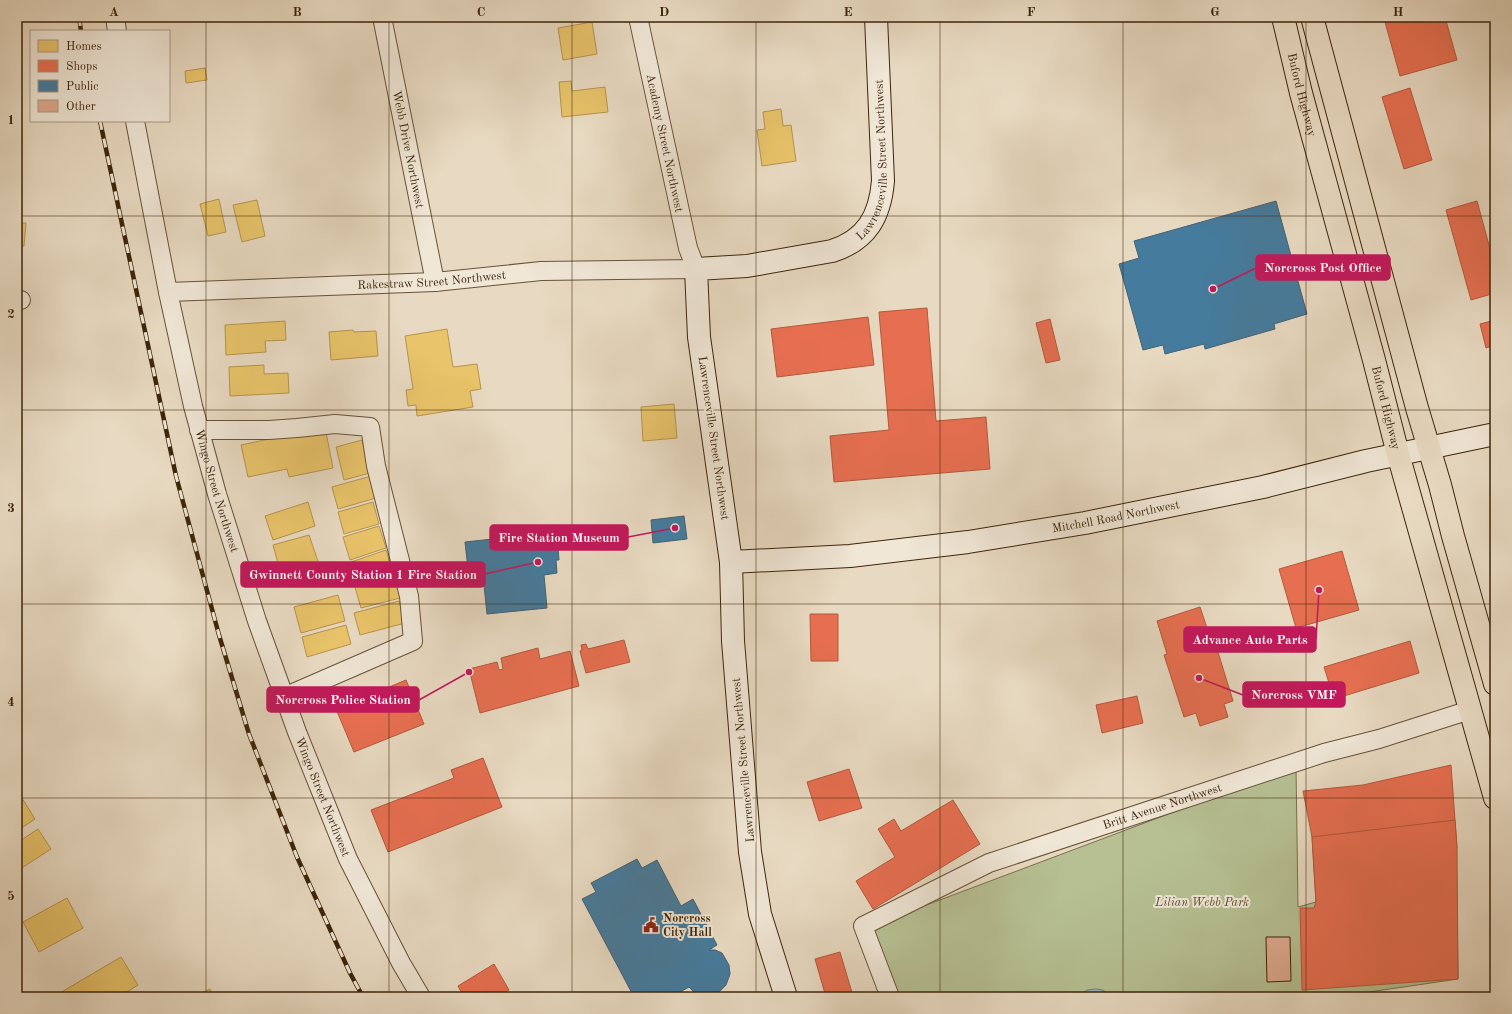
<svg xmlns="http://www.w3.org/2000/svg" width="1512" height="1014" font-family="'Old Standard TT',serif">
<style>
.green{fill:#b6c093;stroke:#7a724e}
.water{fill:#99b9bb;stroke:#757e74}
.homes{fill:#e9c46a;stroke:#b6944d}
.shops{fill:#e76f51;stroke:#b4593b}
.public{fill:#457b9d;stroke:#436171}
.building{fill:#deaa8f;stroke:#3e2509}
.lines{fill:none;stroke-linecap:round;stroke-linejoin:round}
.street-casing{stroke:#685237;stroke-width:20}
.secondary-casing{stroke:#3e2509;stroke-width:24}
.primary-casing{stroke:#3e2509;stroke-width:24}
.street{stroke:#f0e7d7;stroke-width:18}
.secondary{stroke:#f0e7d7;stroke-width:22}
.primary{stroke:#e8dac2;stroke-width:22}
.rail-casing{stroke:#3e2509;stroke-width:4.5}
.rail{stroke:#f0e7d7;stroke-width:3;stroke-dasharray:9;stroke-linecap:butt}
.grid{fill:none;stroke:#3e2509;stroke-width:1;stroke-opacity:0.55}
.labels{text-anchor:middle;stroke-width:4;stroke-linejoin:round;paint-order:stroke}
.street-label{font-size:12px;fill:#3e2509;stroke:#f0e7d7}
.park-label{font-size:12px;font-style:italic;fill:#5c4c2c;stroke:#f0e7d7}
.poi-label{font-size:12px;font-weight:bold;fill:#3e2509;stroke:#f0e7d7;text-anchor:start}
.leader{fill:none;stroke:#c2185b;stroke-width:1.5}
.callout-dot{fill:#c2185b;stroke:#f0e7d7;stroke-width:1.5}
.callout{fill:#c2185b;stroke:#c2185b;stroke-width:1.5}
.callout-label{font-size:13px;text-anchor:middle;font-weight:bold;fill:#fff}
.neatline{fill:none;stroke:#3e2509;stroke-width:1.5}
.grid-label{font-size:13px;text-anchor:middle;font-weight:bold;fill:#3e2509}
</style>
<rect width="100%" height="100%" fill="#e8dac2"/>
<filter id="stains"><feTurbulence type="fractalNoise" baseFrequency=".005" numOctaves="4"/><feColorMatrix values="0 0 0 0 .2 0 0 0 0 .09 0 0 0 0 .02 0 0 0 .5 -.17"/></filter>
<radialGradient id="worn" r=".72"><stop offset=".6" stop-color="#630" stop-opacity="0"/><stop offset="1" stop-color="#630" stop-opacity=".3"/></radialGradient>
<path class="green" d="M1296,766L1298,907L1316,902L1457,895L1458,979L1335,997H894L868,927Z"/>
<path class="water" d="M1095,989L1103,990L1113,997H1077L1087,990Z"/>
<g class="homes">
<path d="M411,17H470V19L411,21Z"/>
<path d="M592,22L597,54L563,60L558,28Z"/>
<path d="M205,68L207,80L186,83L185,71Z"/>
<path d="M571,81L572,91L605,87L608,112L562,117L559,82Z"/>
<path d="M781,109L783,126L791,125L796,161L762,166L757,130L765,129L763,112Z"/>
<path d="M219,199L226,232L208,236L200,204Z"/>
<path d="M257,200L265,236L242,242L233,205Z"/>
<path d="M17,223H26L24,246H17Z"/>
<path d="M285,321L286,340L265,341L266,352L226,355L225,325Z"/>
<path d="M447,329L453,367L477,364L481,389L470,391L473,407L417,416L416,405L408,406L406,390L413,389L405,336Z"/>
<path d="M353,330L354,332L376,331L378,356L331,360L329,332Z"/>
<path d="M264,365V374L288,373L289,393L230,396L229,367Z"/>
<path d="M674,404L677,438L643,441L641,407Z"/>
<path d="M325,427L333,468L289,477L287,469L248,477L241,445Z"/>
<path d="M362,440L370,473L344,480L336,447Z"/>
<path d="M371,476L376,498L338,509L332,487Z"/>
<path d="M308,502L315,526L273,540L265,516Z"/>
<path d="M373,502L379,524L344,534L338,512Z"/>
<path d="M379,526L386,548L350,560L343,537Z"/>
<path d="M309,535L324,579L300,586L297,578L283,582L273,545Z"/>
<path d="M386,550L393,572L358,584L351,562Z"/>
<path d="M398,575L404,597L361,608L355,587Z"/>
<path d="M338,595L345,621L301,633L294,607Z"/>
<path d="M399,601L405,623L360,635L354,613Z"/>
<path d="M346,625L351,644L307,657L302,637Z"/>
<path d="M22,798L35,819L17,831V801Z"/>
<path d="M38,829L51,849L17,871V843Z"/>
<path d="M67,898L83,928L39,952L23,922Z"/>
<path d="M121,957L138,985L119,997H53Z"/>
<path d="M210,989L214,997H194Z"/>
</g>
<g class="shops">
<path d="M1400,17H1445L1457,60L1400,76L1385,22Z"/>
<path d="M1410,88L1432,160L1404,169L1382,97Z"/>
<path d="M1477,201L1495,267V293L1471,300L1446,210Z"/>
<path d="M927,308L936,421L986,417L990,469L834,482L830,436L889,430L879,312Z"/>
<path d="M868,317L874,365L777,377L771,329Z"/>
<path d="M1050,319L1060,360L1046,363L1036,323Z"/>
<path d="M1495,320V345L1486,348L1480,324Z"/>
<path d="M1342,551L1359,610L1296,628L1279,569Z"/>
<path d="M1200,607L1211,640L1214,639L1233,701L1224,704L1228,717L1200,726L1196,713L1184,717L1164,655L1167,654L1157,621Z"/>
<path d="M810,614H838V661H811Z"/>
<path d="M624,640L630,662L586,673L580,651L582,650L581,645L586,644L588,649Z"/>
<path d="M1410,641L1419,673L1334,699L1324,667Z"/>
<path d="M538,648L540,659L570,651L579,686L480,713L469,669L497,662L499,670L503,669L501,658Z"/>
<path d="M406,680L424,724L354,752L336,709Z"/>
<path d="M1137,696L1143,723L1102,733L1096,705Z"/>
<path d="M483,758L502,807L388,852L371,810L454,778L451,770Z"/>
<path d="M1451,765L1457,848L1423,851L1422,872L1375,877L1377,896L1316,902L1312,837L1303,791L1363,785Z"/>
<path d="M849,769L862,808L819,821L807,782Z"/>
<path d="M953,800L980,844L873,909L856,881L895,857L878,829L894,819L901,831Z"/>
<path d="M1455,820L1457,848L1458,979L1302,990L1300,908H1314L1316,902L1312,837Z"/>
<path d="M840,952L853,996L848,997H826L815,959Z"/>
<path d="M494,964L509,990L497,997H464L458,986Z"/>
</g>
<g class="public">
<path d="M1276,201L1307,314L1274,324L1275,329L1205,349L1204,344L1165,354L1163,345L1143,350L1119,264L1139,258L1134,241Z"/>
<path d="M684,516L687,539L653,543L651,520Z"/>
<path d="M553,529L555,548H558L559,560H556L557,573L544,575L547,608L487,614L484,585L470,587L465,542L539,534V530Z"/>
<path d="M637,859L642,868L657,860L681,906L693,899L717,945L709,950H715L722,953L729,965L730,974L726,985L718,993L705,995L695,993L689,987L671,997H634L582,899L596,892L591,883Z"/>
</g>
<path class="building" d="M1266,937H1290L1291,981L1267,982Z"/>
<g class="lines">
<g class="street-casing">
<g id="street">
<path d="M115,17L117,31"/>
<path id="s1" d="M382,17L435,282"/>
<path id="s2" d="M135,121L168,292L193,406L217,494L257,621L297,732L348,859L401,963L421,997"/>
<path id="s3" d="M168,292L435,282L541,271L696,269L688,248L638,17"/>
<path d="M17,300H21"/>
<path d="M199,430H269L297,428L335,424L370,427L376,466L409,596L413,641L284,697"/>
<path id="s4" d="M890,997L863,926L989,863L1324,753L1379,739L1470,710"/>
</g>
</g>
<g class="secondary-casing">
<g id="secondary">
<path id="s5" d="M731,562L850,556L968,542L1085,523L1263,487L1366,461L1495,434"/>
<path id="s6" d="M786,997L760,914L750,852L733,641L731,562L699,337L696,269L747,266L832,251C867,240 880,216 883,181L876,17"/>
</g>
</g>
<g class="primary-casing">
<g id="primary">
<path id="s7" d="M1283,17L1301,93L1374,360L1398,454L1495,798"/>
<path d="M1312,17L1417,408L1440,485L1453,536L1495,684"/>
</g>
</g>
<use href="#street" class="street"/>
<use href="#secondary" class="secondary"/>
<use href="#primary" class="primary"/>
<g class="rail-casing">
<g id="rail">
<path d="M79,17L81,31"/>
<path d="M100,121L176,476L219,635L249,734L297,857L350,973L363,997"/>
</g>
</g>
<use href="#rail" class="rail"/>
</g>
<path class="grid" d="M206,17V997M389,17V997M572,17V997M756,17V997M940,17V997M1123,17V997M1306,17V997M17,216H1495M17,410H1495M17,604H1495M17,798H1495"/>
<defs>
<g id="civic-bare" transform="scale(1.2)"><path d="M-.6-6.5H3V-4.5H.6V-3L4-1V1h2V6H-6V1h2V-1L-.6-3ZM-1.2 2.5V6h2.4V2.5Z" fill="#8f2418" stroke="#f0e7d7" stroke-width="2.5" paint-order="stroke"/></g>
</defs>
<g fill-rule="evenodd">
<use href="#civic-bare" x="651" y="925"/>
</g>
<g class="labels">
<g class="street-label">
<text dy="4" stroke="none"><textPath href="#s7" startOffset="80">Buford Highway</textPath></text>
<text transform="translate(665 143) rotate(78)" y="4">Academy Street Northwest</text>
<text dy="4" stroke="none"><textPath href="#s1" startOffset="135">Webb Drive Northwest</textPath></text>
<text dy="4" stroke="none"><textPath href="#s6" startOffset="985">Lawrenceville Street Northwest</textPath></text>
<text dy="4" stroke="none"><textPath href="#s3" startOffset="264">Rakestraw Street Northwest</textPath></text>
<text dy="4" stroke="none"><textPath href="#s7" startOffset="404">Buford Highway</textPath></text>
<text transform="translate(714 438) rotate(82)" y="4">Lawrenceville Street Northwest</text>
<text dy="4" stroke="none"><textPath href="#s2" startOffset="379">Wingo Street Northwest</textPath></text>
<text dy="4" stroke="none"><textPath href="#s5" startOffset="388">Mitchell Road Northwest</textPath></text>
<text transform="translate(743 760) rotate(-95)" y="4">Lawrenceville Street Northwest</text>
<text dy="4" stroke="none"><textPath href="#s2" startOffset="703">Wingo Street Northwest</textPath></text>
<text dy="4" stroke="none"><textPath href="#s4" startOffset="399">Britt Avenue Northwest</textPath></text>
</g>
<g class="park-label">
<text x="1202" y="906">Lilian Webb Park</text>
</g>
<g class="poi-label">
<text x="663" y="922">Norcross<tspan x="663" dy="14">City Hall</tspan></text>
</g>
</g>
<path class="leader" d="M1213 289L1256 268M675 528L628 537M538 562L485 574M1319 590L1316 639M1199 678L1243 695M469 672L419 700"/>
<g class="callout-dot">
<circle cx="1213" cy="289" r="4"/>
<circle cx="675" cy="528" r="4"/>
<circle cx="538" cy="562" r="4"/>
<circle cx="1319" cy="590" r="4"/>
<circle cx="1199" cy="678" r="4"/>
<circle cx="469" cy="672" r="4"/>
</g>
<g class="callout">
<rect x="1256" y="255" width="134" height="25" rx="4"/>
<rect x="490" y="525" width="138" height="25" rx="4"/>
<rect x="241" y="562" width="244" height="25" rx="4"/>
<rect x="1184" y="627" width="132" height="25" rx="4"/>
<rect x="1243" y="682" width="102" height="25" rx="4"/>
<rect x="267" y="687" width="152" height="25" rx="4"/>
</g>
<g class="callout-label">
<text x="1323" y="272">Norcross Post Office</text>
<text x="559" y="542">Fire Station Museum</text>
<text x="363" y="579">Gwinnett County Station 1 Fire Station</text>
<text x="1250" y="644">Advance Auto Parts</text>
<text x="1294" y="699">Norcross VMF</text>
<text x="343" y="704">Norcross Police Station</text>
</g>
<rect width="1512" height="1014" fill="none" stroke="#e8dac2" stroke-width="44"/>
<rect x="30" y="30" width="140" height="92" fill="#f0e7d7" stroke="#a99985"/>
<rect x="38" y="40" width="20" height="12" fill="#e9c46a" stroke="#a99985"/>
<text x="66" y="50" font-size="12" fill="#3e2509">Homes</text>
<rect x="38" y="60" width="20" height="12" fill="#e76f51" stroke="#a99985"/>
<text x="66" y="70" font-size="12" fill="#3e2509">Shops</text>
<rect x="38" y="80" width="20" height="12" fill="#457b9d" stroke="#a99985"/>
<text x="66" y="90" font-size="12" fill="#3e2509">Public</text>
<rect x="38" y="100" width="20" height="12" fill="#deaa8f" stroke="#a99985"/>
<text x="66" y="110" font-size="12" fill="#3e2509">Other</text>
<rect x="22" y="22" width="1468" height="970" class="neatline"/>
<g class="grid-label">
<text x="114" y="16">A</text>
<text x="297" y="16">B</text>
<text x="481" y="16">C</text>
<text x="664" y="16">D</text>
<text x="848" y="16">E</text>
<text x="1031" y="16">F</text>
<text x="1215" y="16">G</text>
<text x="1398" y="16">H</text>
<text x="11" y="124">1</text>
<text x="11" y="318">2</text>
<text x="11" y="512">3</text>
<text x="11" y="706">4</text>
<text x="11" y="900">5</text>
</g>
<rect width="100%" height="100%" filter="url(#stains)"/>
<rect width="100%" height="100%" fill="url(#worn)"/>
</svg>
